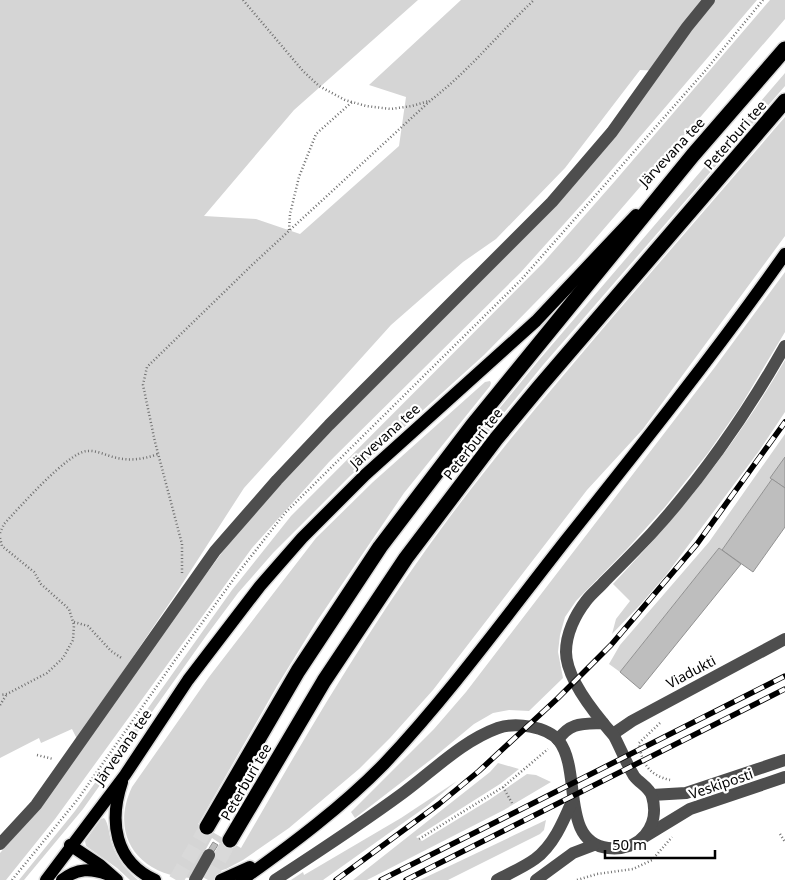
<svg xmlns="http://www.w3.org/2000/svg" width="785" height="880" font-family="'Noto Sans',sans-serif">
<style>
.green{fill:#d5d5d5}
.building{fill:#bebebe;stroke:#929292}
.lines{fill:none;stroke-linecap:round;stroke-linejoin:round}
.highway-tunnel{stroke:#d9d9d9;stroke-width:15;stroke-dasharray:15 8;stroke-linecap:butt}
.major-casing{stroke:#dbdbdb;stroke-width:15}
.highway-casing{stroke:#dbdbdb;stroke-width:18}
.path{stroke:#707070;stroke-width:2.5;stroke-dasharray:1 2.5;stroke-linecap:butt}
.minor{stroke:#4e4e4e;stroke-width:12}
.major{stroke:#000;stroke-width:12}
.highway{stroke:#000;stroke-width:15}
.rail-casing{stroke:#000;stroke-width:5.5}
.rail{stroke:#fff;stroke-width:4;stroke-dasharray:11;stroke-linecap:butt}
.labels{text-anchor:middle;stroke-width:4.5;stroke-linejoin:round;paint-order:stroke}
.street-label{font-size:14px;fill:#000;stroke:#fff}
</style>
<rect width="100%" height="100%" fill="#fff"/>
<g class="green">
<path d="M0,0H418L294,110L204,216L256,219L300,234L399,146L406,97L369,85L461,0H757L591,194L521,272L329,462L252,548L55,819L6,880H0V853L39,809L168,626L229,543L302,460L396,366L662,71L640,70L565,168L496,239L463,262L391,325L244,488L175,595L77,739L72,729L41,743L39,738L0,758Z"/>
<path d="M770,0H785V19L577,260L484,355L350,476L273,553L238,593L206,636L83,809L24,880H19L75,811L232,590L291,516L543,263L615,181Z"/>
<path d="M785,73V86L543,365L481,441L476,437L539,360Z"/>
<path d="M785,117V236L643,429L587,490L433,690L390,738L359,769L289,828L243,860L226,869L200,877L221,844L212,838L190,878C139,875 109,836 132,787L209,677L316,538L373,482L485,382L490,381L491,383L490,386L404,493L317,621L277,686L199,823L198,824L241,848C306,735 371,623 449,518C502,447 560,379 617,312C673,247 729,182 785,117Z"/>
<path d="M785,272V332L740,407L708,453L665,507L627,549L576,601L565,617L560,635L558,652L563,678L529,711L509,710L493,713L474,724L433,758L355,818L351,812L434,729L466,692L715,367Z"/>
<path d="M785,360V412L759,451L666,575L640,605L612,634L616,619L630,601L613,584C636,559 660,534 682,507C720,461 755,412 785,360Z"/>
<path d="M785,434V457L771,478L772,479L722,550L719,548L620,672L609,664L620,645L709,542Z"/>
<path d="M498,763L519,769L500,784L416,837L422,841L489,800L527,774L536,775L551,782L504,810L367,880H353L490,772Z"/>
<path d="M457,781L427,806L323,880H291L303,872L304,875L401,818Z"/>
<path d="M104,818C109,823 109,837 112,844C117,859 126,870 138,880H130L117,868L86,846L85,841L101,819Z"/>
<path d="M546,820L544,830L540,834L448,880H420Z"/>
</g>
<g class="building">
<path d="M785,457V488L770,478Z"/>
<path d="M772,479L785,488V527L753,572L722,550Z"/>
<path d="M719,548L741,564L640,689L620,672Z"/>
<path d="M213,842L218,845L213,853L208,850Z"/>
</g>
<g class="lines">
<g class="highway-tunnel">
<path d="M176,880L207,827"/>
<path d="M208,880L230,840"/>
</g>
<g class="major-casing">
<g id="major">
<path d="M122,782C109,821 114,861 155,880"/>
<path d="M70,845L100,865L117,880"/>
<path d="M46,880L125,775L188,680L260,586L302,538L365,475L536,321L636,215"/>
<path d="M62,880C77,868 91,868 109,875"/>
<path d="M221,880L250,867"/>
<path d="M242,880C291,845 342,807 384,764C450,694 507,615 566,540C641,446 716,352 785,254"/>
</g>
</g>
<g class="highway-casing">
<g id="highway">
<path d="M207,827L298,671L380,547L472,426L693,155L785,49"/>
<path d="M230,840L324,681L406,558L496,439L540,386L785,101"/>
</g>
</g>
<g class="path">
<path d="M243,0L303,71L319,86L345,100L366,106L391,109L412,106L429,101"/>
<path d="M289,230L290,214L299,177L316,134L352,102"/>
<path d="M0,533L4,524C18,509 68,452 87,451C97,450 107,456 117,458C131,461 145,459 158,454"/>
<path d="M0,538L2,546L34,572L41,584L69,609L74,625L73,640L63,658L47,673L7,694L0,695"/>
<path d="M182,573V544L155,442L143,385L147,367L252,265L431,100C469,71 499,33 534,0"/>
<path d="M74,622L88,626L111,651L123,659"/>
<path d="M0,705L7,694"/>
<path d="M660,723L639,743C642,764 649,775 670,780"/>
<path d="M37,755L53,759"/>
<path d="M503,787L512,803"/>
<path d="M780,834L785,842"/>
<path d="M419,839L503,787L548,749"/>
<path d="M12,880L78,799L173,663L238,573L285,513L521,280L705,71L763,0"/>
<path d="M577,880L597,874L633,869L652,860L672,837"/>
</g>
<g class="minor">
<path d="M613,734L632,721L785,639"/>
<path d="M558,740C570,722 583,724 603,723"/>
<path d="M652,795L686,793L785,760"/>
<path d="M644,837L690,809L785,777"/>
<path d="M0,844L36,805L215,551L277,480L329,425L552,202L612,132L687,27L709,0"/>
<path d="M195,880L209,855"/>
<path d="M275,880C318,852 361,824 403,793C433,771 462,741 498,728C515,722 547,726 559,741C582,771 560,842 608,848C639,852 661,827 652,796C649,787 639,783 634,776C626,763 621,749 614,736C611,732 607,728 604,724C589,706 566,675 566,652C566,634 575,615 586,601C591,594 599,588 605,581C620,566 636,550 651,534C703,477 747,413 785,346"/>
<path d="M497,880C510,873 524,867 535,859C554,845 564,820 573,799"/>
<path d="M536,880L573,853L594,845"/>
</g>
<use href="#major" class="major"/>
<use href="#highway" class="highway"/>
<g class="rail-casing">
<g id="rail">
<path d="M336,880L439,804L479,771L558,698L611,645L697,544L785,422"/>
<path d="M381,880L785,676"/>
<path d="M406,880L785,689"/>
</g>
</g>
<use href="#rail" class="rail"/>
</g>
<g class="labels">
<g class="street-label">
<text transform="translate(735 135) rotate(-49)" y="5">Peterburi tee</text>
<text transform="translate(672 152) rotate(-47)" y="5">Järvevana tee</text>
<text transform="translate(385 436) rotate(-42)" y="5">Järvevana tee</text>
<text transform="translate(473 444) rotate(-52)" y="5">Peterburi tee</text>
<text transform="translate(691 672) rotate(-28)" y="5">Viadukti</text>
<text transform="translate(123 747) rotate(-55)" y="5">Järvevana tee</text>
<text transform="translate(246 782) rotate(-60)" y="5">Peterburi tee</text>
<text transform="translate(721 784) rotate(-19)" y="5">Veskiposti</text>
</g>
</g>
<path d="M605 850v8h110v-8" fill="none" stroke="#000000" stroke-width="2.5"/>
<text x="612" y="850" font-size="15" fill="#000000" stroke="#ffffff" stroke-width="4" paint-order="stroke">50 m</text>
</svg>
